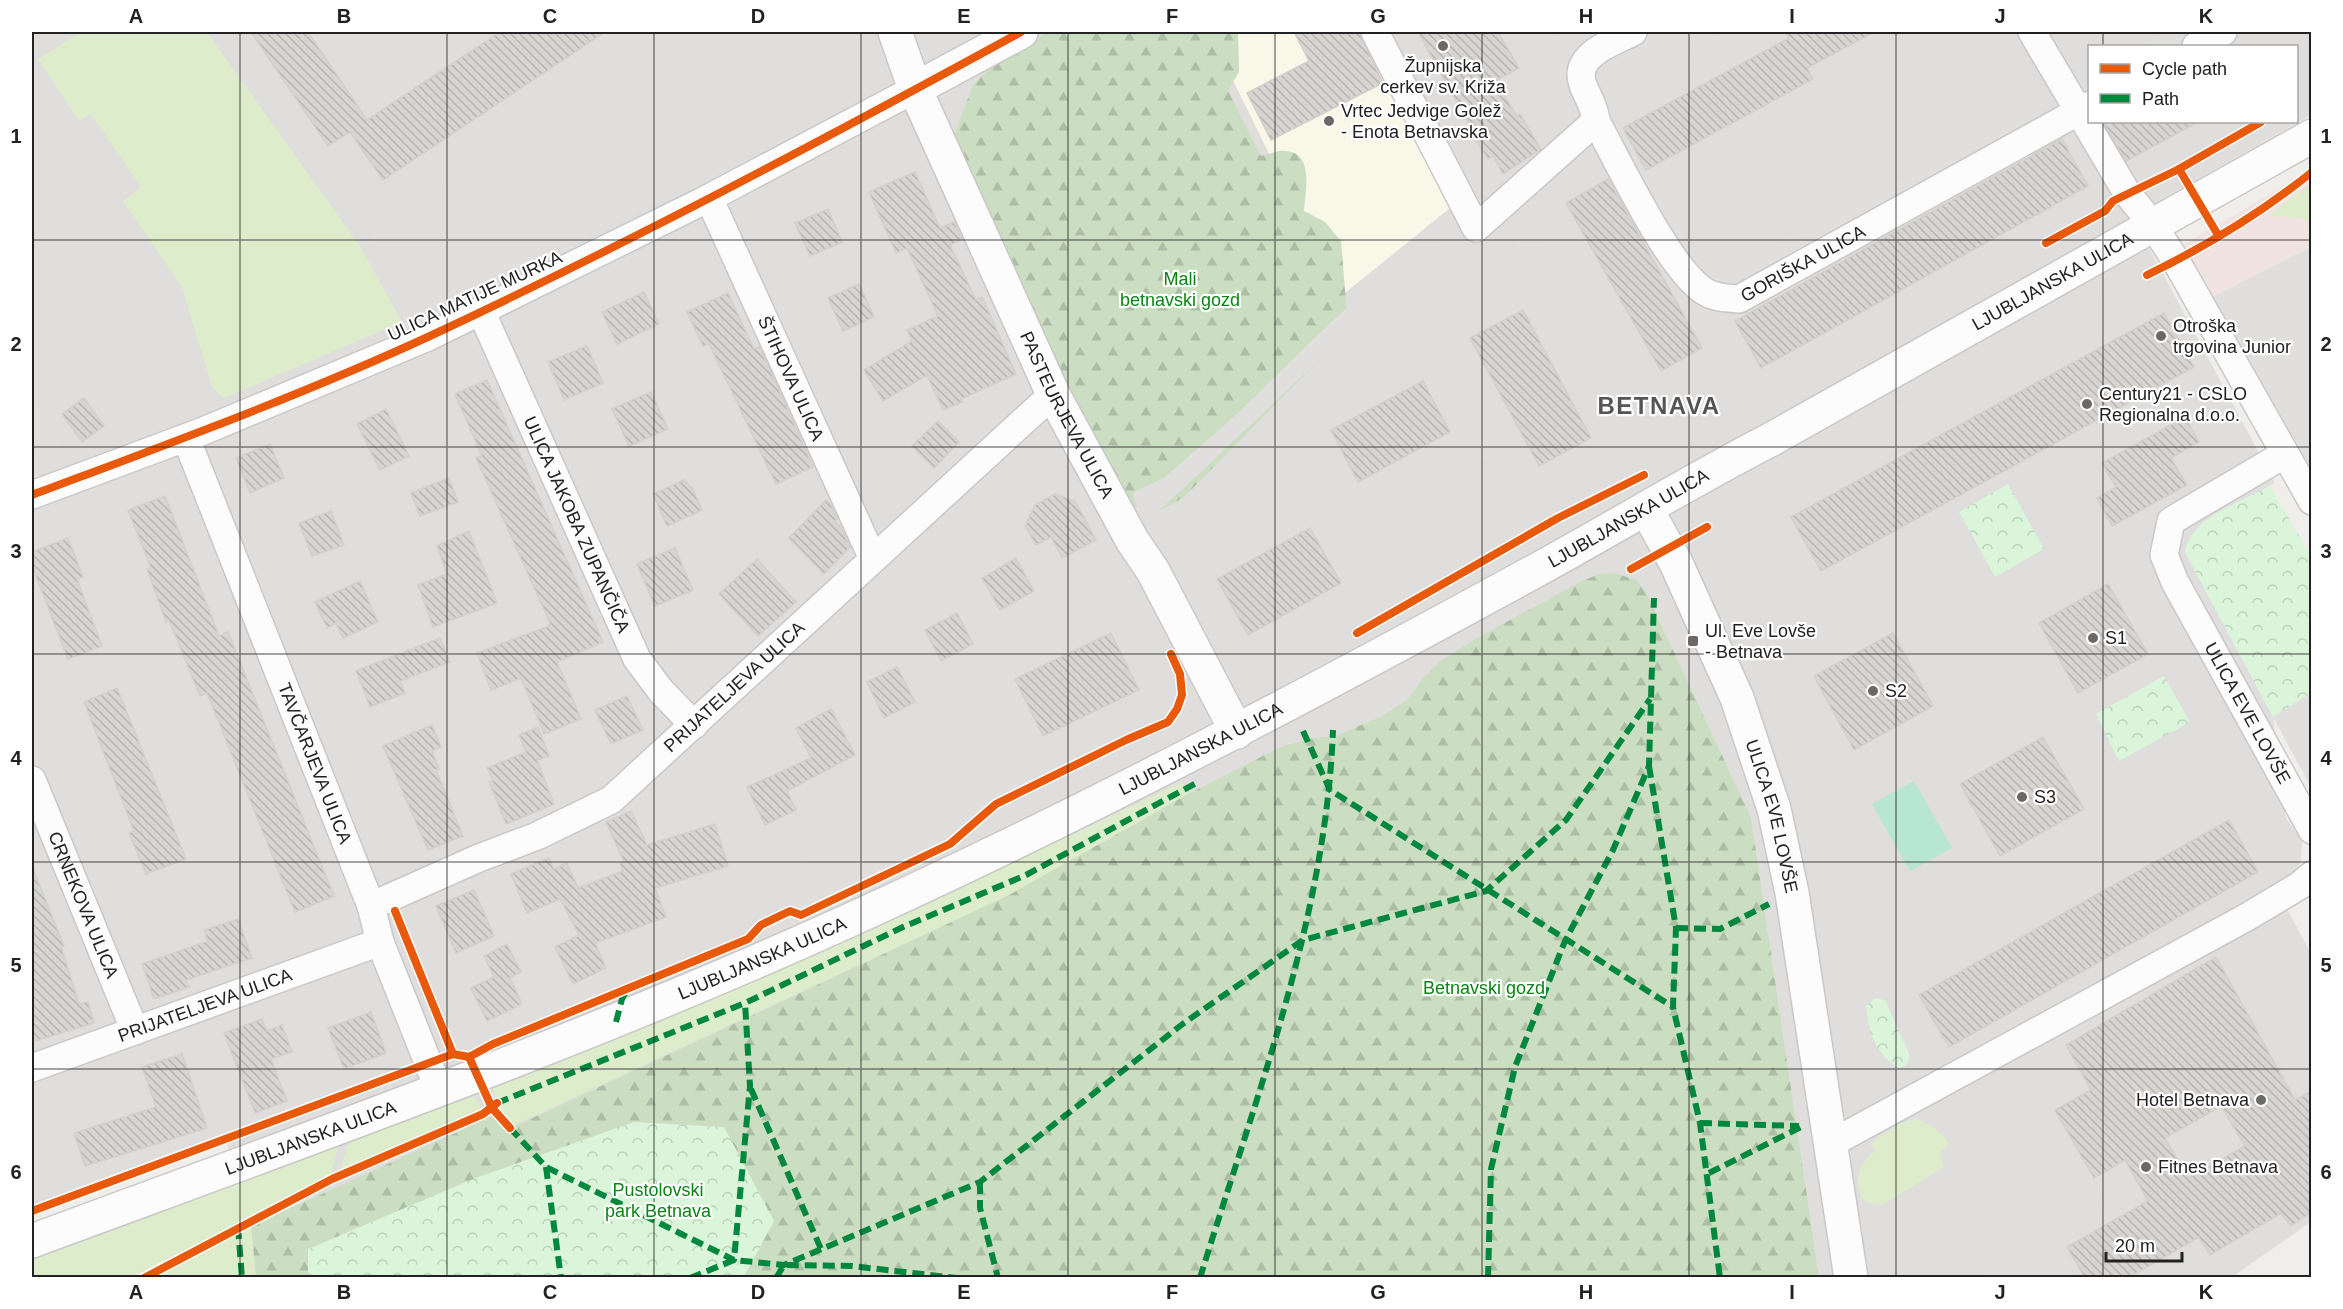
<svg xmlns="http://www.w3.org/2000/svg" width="2343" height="1309" font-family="Arial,sans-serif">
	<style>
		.residential { fill: #dfdedc; fill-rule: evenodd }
		.commercial { fill: #f1e3e1 }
		.education { fill: #f8f7e8 }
		.grass { fill: #ddeccb }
		.forest { fill: url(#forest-firs) }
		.park { fill: url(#park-crowns) }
		.pitch { fill: #b7e6d2 }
		.parking { fill: #e0dfde }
		.building { fill: url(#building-back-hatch); stroke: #d3d0cc; stroke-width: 1.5; fill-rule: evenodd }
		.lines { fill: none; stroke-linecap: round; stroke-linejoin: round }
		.minor-casing { stroke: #c9c8c7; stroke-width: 30 }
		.tertiary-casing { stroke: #c9c8c7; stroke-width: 36 }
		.minor { stroke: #fdfcfc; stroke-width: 27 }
		.tertiary { stroke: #fdfcfc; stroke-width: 33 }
		.quiet { stroke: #00873e; stroke-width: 6; stroke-dasharray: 12 6; stroke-linecap: butt }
		.cycleway-casing { stroke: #fff; stroke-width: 11 }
		.cycleway { stroke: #e8590c; stroke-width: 8 }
		.grid { fill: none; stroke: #222; stroke-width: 1.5; stroke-opacity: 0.55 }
		.poi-dot { fill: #6a6968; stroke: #fff; stroke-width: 2 }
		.labels { text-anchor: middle; stroke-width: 4.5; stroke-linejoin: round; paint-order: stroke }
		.poi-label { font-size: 18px; fill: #222; stroke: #fff; text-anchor: start }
		.street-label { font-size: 18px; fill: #222; stroke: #fff }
		.park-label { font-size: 18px; fill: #0c8416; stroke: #fff }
		.district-label { font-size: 24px; font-weight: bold; letter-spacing: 1.5px; fill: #555; stroke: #fff }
		.neatline { fill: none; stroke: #222; stroke-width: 2 }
		.grid-label { font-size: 20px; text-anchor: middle; font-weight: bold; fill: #222 }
	</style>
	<defs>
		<pattern id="forest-firs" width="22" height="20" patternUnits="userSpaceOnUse" patternTransform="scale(1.5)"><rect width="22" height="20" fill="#cbdec1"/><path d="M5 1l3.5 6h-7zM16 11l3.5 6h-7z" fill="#aebea6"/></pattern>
		<pattern id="park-crowns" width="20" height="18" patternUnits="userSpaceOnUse" patternTransform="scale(1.5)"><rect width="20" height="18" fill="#daf5da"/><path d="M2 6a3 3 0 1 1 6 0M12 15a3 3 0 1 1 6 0" fill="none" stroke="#bbd2bb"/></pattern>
		<pattern id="building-back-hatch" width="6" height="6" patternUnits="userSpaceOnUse" patternTransform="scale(1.5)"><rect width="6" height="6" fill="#d7d4d2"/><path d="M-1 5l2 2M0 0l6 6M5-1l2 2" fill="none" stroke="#b8b6b4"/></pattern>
	</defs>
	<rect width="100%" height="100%" fill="#f0eeeb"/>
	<path class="residential" d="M32 32H2311V115L2132 216 2275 483 2202 523 2185 552 2273 717 2286 818 2302 841 2301 860 2286 907 2311 954V1222L2232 1277H1819L1751 817 1646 592 1423 678 1408 699 1382 716 1337 735 1313 738 1282 746 1188 794 1009 895 507 1130 438 1142 251 1226 227 1143 32 1214ZM2090 46H2296V122H2090Z"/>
	<polygon class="commercial" points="2311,170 2311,483 2176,249"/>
	<polygon class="education" points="1209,32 1349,32 1351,34 1360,32 1450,208 1340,297"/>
	<g class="grass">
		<polygon points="81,32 207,32 360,246 402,322 224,398 212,387 182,287 123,201 141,187 91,114 79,121 38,59"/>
		<polygon points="2311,184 2311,220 2269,215"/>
		<path d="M1182 782 1188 794 1009 895 512 1126 497 1103 492 1085C723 987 956 893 1182 782Z"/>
		<polygon points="472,1092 481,1108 479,1112 340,1171 349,1139"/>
		<path d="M1915 1119C1931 1123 1938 1130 1949 1143L1940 1154 1944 1167 1884 1204C1848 1209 1853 1163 1876 1151L1870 1144 1901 1123Z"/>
		<polygon points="340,1142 330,1176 132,1277 32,1278 32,1253"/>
		<polygon points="251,1226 256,1277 154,1277"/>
	</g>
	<g class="forest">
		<path d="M1048 32H1238L1239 72 1228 91 1261 156C1268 155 1278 150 1285 151 1315 152 1305 193 1304 211L1325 222 1341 241 1347 314 1328 351 1184 497C1161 511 1156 516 1130 505L1063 388 954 135 973 85 988 70Z"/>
		<polygon points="1614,573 1636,580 1646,592 1751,817 1819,1277 256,1278 251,1226 493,1116 507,1130 1009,895 1188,794 1282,746 1313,738 1337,735 1382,716 1408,699 1423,678 1438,663 1477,638 1580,582 1599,574"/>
	</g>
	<g class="park">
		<polygon points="2008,484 2044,549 1995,577 1959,512"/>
		<path d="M2270 486 2311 556V693L2273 717 2185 552C2191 517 2241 502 2270 486Z"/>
		<polygon points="2164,676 2190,722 2119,761 2096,714"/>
		<path d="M1875 998 1885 1000 1910 1056 1907 1065 1898 1068C1875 1053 1869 1033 1866 1006Z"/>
		<polygon points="634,1122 724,1127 774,1221 744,1277 308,1277 308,1249 473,1179"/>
	</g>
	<polygon class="pitch" points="1914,781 1952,848 1910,871 1872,804"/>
	<g class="parking">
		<polygon points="1531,32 1551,32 1582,83 1568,92"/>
		<polygon points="1582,32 1684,32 1614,70 1598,41 1589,45"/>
		<polygon points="1724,32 1759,32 1625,110 1618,98"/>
		<polygon points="2166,32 2199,32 2172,46 2137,46"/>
		<polygon points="628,56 709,172 421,318 370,236"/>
		<polygon points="2031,79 2060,121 1739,299 1731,314 1696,336 1683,313 1700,303 1633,186 1648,178 1712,280 1999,129 2005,121 2019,86"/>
		<polygon points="1532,233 1646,433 1626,446 1513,244"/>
		<polygon points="1427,236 1437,248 1184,488 1158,511 1138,511 1132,493 1164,478 1237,414 1329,324"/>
		<polygon points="2311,247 2311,468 2213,297"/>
		<polygon points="2131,280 2150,314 1764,522 1745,488"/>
		<polygon points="1448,284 1478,334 1461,343 1515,443 1475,465 1395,322"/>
		<polygon points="32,396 61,445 32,457"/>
		<polygon points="1283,418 1302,455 1293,461 1281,444 1210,509 1235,554 1209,573 1170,520"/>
		<polygon points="987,693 1033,781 998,796 945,838 799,911 784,897 779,878 904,762"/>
		<polygon points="2311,693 2311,787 2273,717"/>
		<polygon points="2291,930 2312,966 2311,1081 2296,1089 2228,964"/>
		<polygon points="2056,1120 2106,1208 2053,1238 2076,1277 1984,1277 1934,1188"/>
	</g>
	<g class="building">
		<polygon points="251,32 308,32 367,120 500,32 605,32 383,180 350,132 328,146"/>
		<polygon points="1294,32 1359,32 1383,83 1271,140 1247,93 1309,61"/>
		<polygon points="1418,32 1498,32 1519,68 1495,81 1517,116 1520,114 1541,149 1503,174 1493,156 1488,159 1468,128 1470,126"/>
		<polygon points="1786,32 1874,32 1807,68 1813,79 1646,170 1623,128 1789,38"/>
		<polygon points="2103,122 2198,122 2126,161"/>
		<polygon points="2062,139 2088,186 1761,368 1735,321"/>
		<polygon points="915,172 940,228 954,222 962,239 950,245 976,300 982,297 1016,374 961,399 962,402 943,410 927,375 883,401 864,370 912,341 907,330 938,316 907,248 896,253 869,192"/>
		<polygon points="1608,179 1702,348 1661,371 1566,203"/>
		<polygon points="828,209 842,242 810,256 795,223"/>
		<polygon points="859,284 874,317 843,331 828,298"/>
		<polygon points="644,292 659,324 617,344 602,312"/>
		<polygon points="728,293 754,349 759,347 767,363 813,467 776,484 709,344 703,346 687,312"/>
		<polygon points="1523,310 1591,438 1539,466 1470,338"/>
		<polygon points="2164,313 2194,367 1821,571 1791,517"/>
		<polygon points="587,346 603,383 564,400 548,362"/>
		<polygon points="487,380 603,642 557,662 581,719 544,734 521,678 491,690 477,653 549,626 550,623 476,458 482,456 455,394"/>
		<polygon points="1423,381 1450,432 1358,482 1331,430"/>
		<polygon points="651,392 668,429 629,446 612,409"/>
		<polygon points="84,398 104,426 82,442 62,414"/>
		<polygon points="386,409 409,456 380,470 357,424"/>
		<polygon points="2185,417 2199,442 2171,458 2187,485 2112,526 2097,498 2116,487 2102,463"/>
		<polygon points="938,421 959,442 934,468 912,446"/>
		<polygon points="270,444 284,478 250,493 236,458"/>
		<polygon points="449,478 458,502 420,516 411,493"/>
		<polygon points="684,480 693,489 702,510 667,526 653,494"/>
		<polygon points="1055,494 1075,501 1096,540 1062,558 1051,537 1036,545 1025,526 1035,505"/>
		<polygon points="165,496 219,636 228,632 334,896 295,912 207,693 200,696 169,620 166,622 147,569 151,568 128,510"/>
		<polygon points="826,500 831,505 838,519 835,521 841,528 850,547 824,574 789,538"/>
		<polygon points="331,511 344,545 312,556 299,523"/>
		<polygon points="1310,528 1341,583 1248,635 1217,579"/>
		<polygon points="469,531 497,603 433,627 418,585 447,574 437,546"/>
		<polygon points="68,538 83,577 77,579 102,646 68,659 32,566 32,552"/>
		<polygon points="675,548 693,590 655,606 637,564"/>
		<polygon points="1016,558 1034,591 1000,610 982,578"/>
		<polygon points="757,559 796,602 758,636 719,594"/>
		<polygon points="360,581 378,622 343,638 336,623 327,628 315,602"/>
		<polygon points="2108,584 2148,654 2078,693 2039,623"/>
		<polygon points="957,613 973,644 941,661 925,630"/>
		<polygon points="1111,633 1139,690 1043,736 1015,679"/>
		<polygon points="1893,633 1933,706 1854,750 1814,676"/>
		<polygon points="440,638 450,662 400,681 405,693 370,707 356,671"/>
		<polygon points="897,667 915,702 884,718 867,682"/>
		<polygon points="117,688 186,859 146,874 129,833 134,831 84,702"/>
		<polygon points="627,696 643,730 611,744 595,710"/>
		<polygon points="831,709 855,755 787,791 796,810 765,825 747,787 811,758 796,728"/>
		<polygon points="432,725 441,747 432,751 439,769 436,770 463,836 428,850 383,746"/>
		<polygon points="538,727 549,756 537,760 554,804 506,824 489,782 493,781 487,768 526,752 519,735"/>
		<polygon points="2043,737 2084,809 2000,856 1960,784"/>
		<polygon points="631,811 647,845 715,824 728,866 655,888 666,917 595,943 606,968 573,984 555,947 579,935 560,899 527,913 511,874 549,858 554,869 567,863 578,888 623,871 620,864 624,862 606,822"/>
		<polygon points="2229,820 2258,872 1949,1047 1919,995"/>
		<polygon points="32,866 64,946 61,947 79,1004 88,1002 94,1023 32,1042"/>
		<polygon points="474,890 494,936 456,953 436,906"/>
		<polygon points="238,919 252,958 186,980 189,987 154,999 142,964 208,941 204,930"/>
		<polygon points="507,944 521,972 510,978 522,1004 487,1021 471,988 494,977 484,956"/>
		<path d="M2216 957 2295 1100 2312 1091V1212L2291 1226 2281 1213 2210 1255 2199 1237 2128 1278H2085L2067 1247 2148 1201 2125 1160 2094 1178 2055 1110 2091 1090 2066 1045ZM2221 1106 2245 1146 2188 1178 2165 1138Z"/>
		<polygon points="371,1012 386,1053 344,1069 328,1028"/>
		<polygon points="262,1019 267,1031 282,1025 292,1052 271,1059 287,1101 255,1113 224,1033"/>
		<polygon points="182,1054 207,1128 85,1166 74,1133 156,1107 142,1067"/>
	</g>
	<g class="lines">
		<g class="minor-casing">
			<g id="minor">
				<path d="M1375 32 1476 228 1596 121C1595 107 1588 98 1583 85 1572 55 1613 42 1633 32"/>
				<polyline points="2032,32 2127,193 2153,225 2176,261 2312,501"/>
				<polyline points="2196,46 2223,32"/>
				<path id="s1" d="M1596 121C1618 161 1669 269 1704 291 1714 298 1727 298 1739 299L2090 105"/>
				<path id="s2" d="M709 198 873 559"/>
				<path id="s3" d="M481 311 637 659 661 691 694 725"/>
				<path id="s4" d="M186 438 371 906 380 942 439 1090"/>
				<path id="s5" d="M2285 454 2171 521 2164 555 2175 582 2312 830"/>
				<polyline points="32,495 201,432 428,337 709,198 915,89"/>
				<path id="s6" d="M32 780 135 1031"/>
				<path id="s7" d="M371 906 479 858 537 836 611 800 1053 394"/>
				<path id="s8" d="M32 1068 380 942"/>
				<polyline points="1832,1143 2247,917 2299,886 2312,875"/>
			</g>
		</g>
		<g class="tertiary-casing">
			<g id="tertiary">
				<path id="s9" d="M895 32 915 89 1053 394 1132 540 1153 571 1237 732"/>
				<polyline points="915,89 1021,32"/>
				<path id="s10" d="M1647 510 1676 563 1737 698 1774 809 1792 893 1851 1278"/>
				<path id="s11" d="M32 1241C324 1133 618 1029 900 897 1116 797 1326 685 1535 571 1614 528 1690 481 1770 440L2312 136"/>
			</g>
		</g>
		<use href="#minor" class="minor"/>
		<use href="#tertiary" class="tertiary"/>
		<g class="quiet">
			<polyline points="1303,731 1330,790 1673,1007"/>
			<polyline points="1649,766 1676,928 1673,1007 1700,1123 1720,1278"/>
			<polyline points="1676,928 1720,929 1769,904"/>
			<polyline points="616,1022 622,999 628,988"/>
			<polyline points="751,1089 821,1249"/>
			<polyline points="497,1103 745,1003 903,927 1026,875 1198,782"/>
			<polyline points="1700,1123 1799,1126"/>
			<polyline points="510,1128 546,1167 734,1260 750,1086 745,1003"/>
			<polyline points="546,1167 561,1278"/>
			<polyline points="1709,1173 1803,1126"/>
			<polyline points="980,1182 980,1208 998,1278"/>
			<polyline points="238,1227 242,1278"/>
			<polyline points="690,1278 734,1260 784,1265 980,1182 1184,1023 1303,940 1486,891 1566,820 1650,699"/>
			<polyline points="776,1278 784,1265 852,1266 956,1278"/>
			<path d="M1200 1278C1255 1099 1326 918 1333 730"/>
			<polyline points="1488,1278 1491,1169 1515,1067 1565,941 1613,850 1649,766 1654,598"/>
		</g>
		<g class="cycleway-casing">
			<g id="cycleway">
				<polyline points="2179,169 2218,235"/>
				<polyline points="2046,243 2105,211 2113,201 2179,169 2261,122"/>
				<path d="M2147 275C2205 247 2261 213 2312 172"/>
				<path d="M32 495C165 445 300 396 430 336 631 242 827 138 1021 32"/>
				<polyline points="1631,569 1707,527"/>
				<polyline points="1357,633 1558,518 1644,475"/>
				<polyline points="395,911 453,1054 469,1057 493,1044 748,939 761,925 790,911 801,915 950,844 996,804 1126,740 1168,722 1177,709 1182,695 1180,674 1171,654"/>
				<polyline points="469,1057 492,1108 510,1128"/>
				<polyline points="32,1211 453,1054"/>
				<polyline points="144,1278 332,1179 483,1114 497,1103"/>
			</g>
		</g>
		<use href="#cycleway" class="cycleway"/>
	</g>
	<path class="grid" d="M240 32V1278M447 32V1278M654 32V1278M861 32V1278M1068 32V1278M1275 32V1278M1482 32V1278M1689 32V1278M1896 32V1278M2103 32V46M2103 122V1278M32 240H2312M32 447H2312M32 654H2312M32 862H2312M32 1069H2312"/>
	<g class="poi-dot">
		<circle cx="1443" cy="46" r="6"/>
		<circle cx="1329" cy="121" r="6"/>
		<circle cx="2161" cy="336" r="6"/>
		<circle cx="2087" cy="404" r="6"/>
		<circle cx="2093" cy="638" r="6"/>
		<rect x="1687" y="635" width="12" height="12" rx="3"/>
		<circle cx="1873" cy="691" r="6"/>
		<circle cx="2022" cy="797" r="6"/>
		<circle cx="2261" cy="1100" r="6"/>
		<circle cx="2146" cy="1167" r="6"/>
	</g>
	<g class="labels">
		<g class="poi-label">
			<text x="1443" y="72" text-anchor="middle">Župnijska<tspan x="1443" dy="21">cerkev sv. Križa</tspan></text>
			<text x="1341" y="117">Vrtec Jedvige Golež<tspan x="1341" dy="21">- Enota Betnavska</tspan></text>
			<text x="2173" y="332">Otroška<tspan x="2173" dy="21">trgovina Junior</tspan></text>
			<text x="2099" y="400">Century21 - CSLO<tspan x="2099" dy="21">Regionalna d.o.o.</tspan></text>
			<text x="1705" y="637">Ul. Eve Lovše<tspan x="1705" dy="21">- Betnava</tspan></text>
			<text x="2105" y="644">S1</text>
			<text x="1885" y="697">S2</text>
			<text x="2034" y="803">S3</text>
			<text x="2249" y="1106" text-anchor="end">Hotel Betnava</text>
			<text x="2158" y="1173">Fitnes Betnava</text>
		</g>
		<g class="street-label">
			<text dy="6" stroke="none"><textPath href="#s1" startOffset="312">GORIŠKA ULICA</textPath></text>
			<text dy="6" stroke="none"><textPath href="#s11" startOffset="2241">LJUBLJANSKA ULICA</textPath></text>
			<text transform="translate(475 296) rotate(-25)" y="6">ULICA MATIJE MURKA</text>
			<text dy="6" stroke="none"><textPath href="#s2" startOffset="198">ŠTIHOVA ULICA</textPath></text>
			<text dy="6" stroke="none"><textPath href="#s9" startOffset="420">PASTEURJEVA ULICA</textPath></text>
			<text dy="6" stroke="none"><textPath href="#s11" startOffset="1755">LJUBLJANSKA ULICA</textPath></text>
			<text dy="6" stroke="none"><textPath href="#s3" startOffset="234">ULICA JAKOBA ZUPANČIČA</textPath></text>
			<text dy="6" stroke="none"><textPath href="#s7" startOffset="430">PRIJATELJEVA ULICA</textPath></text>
			<text dy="6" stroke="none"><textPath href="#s5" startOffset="346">ULICA EVE LOVŠE</textPath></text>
			<text dy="6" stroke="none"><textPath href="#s11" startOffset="1269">LJUBLJANSKA ULICA</textPath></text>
			<text dy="6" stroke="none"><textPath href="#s4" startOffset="350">TAVČARJEVA ULICA</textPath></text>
			<text dy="6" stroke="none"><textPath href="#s10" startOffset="332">ULICA EVE LOVŠE</textPath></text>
			<text dy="6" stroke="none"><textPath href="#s6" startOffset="135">CRNEKOVA ULICA</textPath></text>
			<text dy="6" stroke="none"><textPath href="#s11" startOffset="783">LJUBLJANSKA ULICA</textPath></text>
			<text dy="6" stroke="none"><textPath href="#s8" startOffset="184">PRIJATELJEVA ULICA</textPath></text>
			<text dy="6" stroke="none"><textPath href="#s11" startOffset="297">LJUBLJANSKA ULICA</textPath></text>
		</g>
		<g class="park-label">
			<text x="1180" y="285">Mali<tspan x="1180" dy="21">betnavski gozd</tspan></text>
			<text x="1484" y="994">Betnavski gozd</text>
			<text x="658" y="1196">Pustolovski<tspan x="658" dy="21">park Betnava</tspan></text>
		</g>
		<g class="district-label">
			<text x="1659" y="414">BETNAVA</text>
		</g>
	</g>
	<rect width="2343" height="1309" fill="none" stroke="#ffffff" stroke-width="66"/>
	<rect x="2088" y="45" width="210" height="78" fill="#ffffff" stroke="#a7a7a7" stroke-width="1.5"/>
	<rect x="2100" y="64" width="30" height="9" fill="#e8590c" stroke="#a7a7a7" stroke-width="1.5"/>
	<text x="2142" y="75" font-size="18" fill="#222222">Cycle path</text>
	<rect x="2100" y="94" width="30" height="9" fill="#00873e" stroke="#a7a7a7" stroke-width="1.5"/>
	<text x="2142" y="105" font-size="18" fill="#222222">Path</text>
	<path d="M2106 1252v9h76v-9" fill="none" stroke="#222222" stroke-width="3"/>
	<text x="2115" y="1252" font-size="18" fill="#222222" stroke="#ffffff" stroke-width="4.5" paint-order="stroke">20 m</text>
	<rect x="33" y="33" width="2277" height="1243" class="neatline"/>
	<g class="grid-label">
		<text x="136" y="23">A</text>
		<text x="344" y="23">B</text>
		<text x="550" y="23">C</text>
		<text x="758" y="23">D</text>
		<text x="964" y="23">E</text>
		<text x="1172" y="23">F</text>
		<text x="1378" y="23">G</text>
		<text x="1586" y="23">H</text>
		<text x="1792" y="23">I</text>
		<text x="2000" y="23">J</text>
		<text x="2206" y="23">K</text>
		<text x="16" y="143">1</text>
		<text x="2326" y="143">1</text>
		<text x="16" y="351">2</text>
		<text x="2326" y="351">2</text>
		<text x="16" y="558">3</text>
		<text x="2326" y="558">3</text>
		<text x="16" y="765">4</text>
		<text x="2326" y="765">4</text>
		<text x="16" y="972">5</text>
		<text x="2326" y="972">5</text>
		<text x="16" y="1179">6</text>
		<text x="2326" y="1179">6</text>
		<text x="136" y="1299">A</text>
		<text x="344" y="1299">B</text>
		<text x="550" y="1299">C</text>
		<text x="758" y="1299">D</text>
		<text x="964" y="1299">E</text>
		<text x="1172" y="1299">F</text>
		<text x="1378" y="1299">G</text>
		<text x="1586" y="1299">H</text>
		<text x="1792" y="1299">I</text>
		<text x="2000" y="1299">J</text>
		<text x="2206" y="1299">K</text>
	</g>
</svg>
